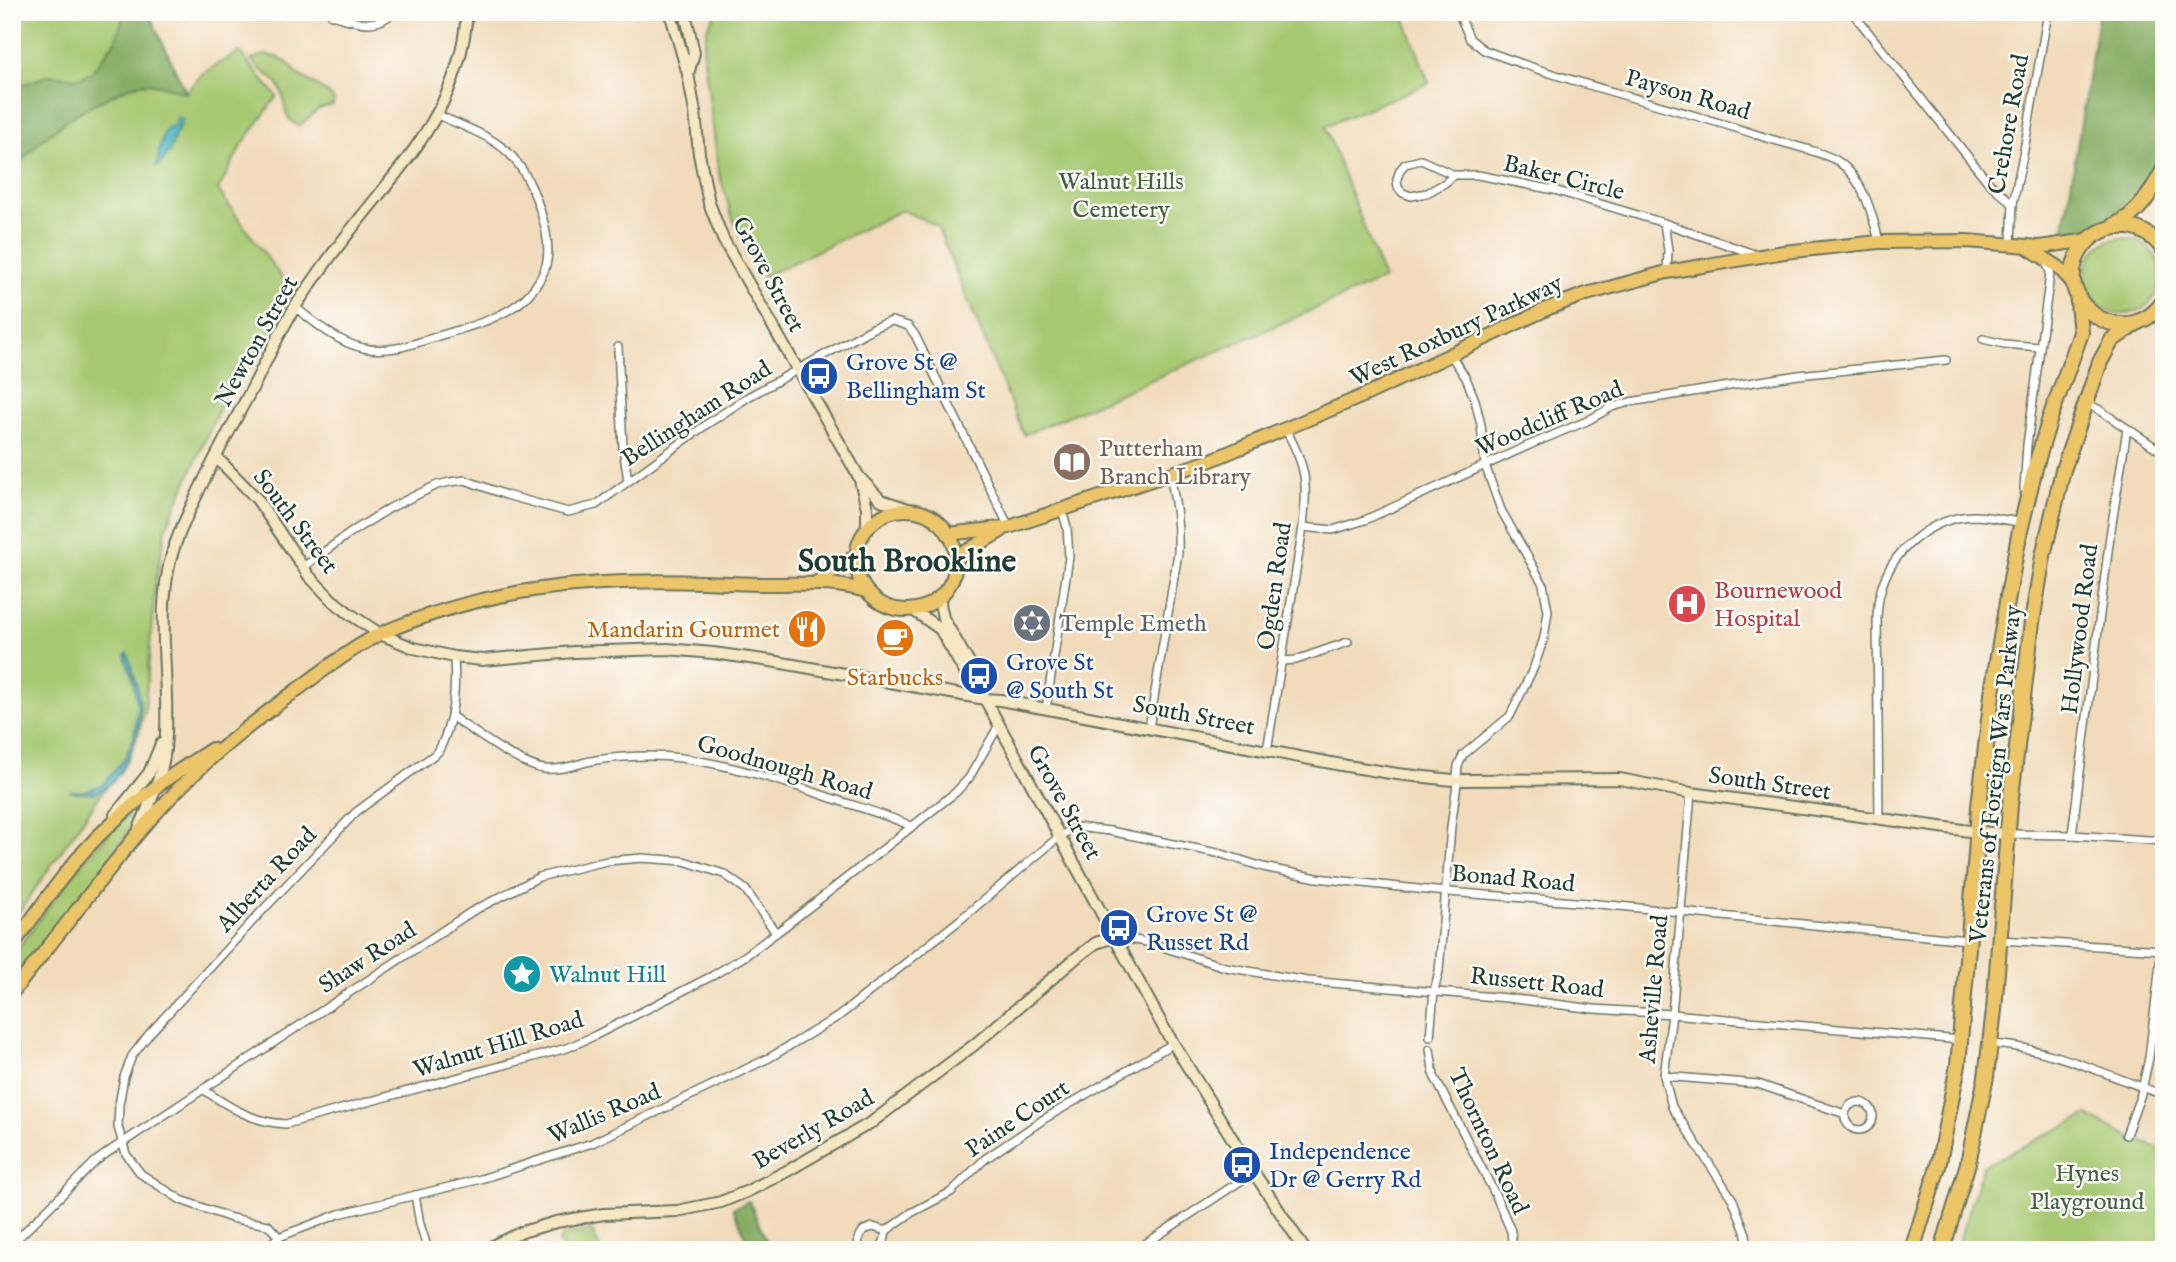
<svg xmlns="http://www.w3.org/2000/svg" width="2176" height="1262" font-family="'IM FELL English',serif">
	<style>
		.green { fill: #a7c972; stroke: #638353; stroke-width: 2 }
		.forest { fill: #85ad64; stroke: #52754c; stroke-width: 2 }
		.water { fill: #48b4c5; stroke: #34787c; stroke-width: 2 }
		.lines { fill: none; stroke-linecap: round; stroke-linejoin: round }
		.street-casing { stroke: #697463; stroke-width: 10 }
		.secondary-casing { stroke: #697463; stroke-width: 14 }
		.primary-casing { stroke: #697463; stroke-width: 16 }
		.highway-casing { stroke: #697463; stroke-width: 18 }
		.street { stroke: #fff; stroke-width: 7 }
		.secondary { stroke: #f7e8c3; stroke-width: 10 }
		.primary { stroke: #ecc569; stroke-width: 12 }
		.highway { stroke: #ecc569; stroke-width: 14 }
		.labels { text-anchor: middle; stroke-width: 5; stroke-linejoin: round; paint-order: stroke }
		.street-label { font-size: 24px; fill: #1f3d34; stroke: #fdfcf7 }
		.park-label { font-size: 24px; fill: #416044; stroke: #fdfcf7 }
		.transit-label { font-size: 24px; fill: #164399; stroke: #fdfcf7; text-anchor: start }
		.education-label { font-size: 24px; fill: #785e54; stroke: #fdfcf7; text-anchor: start }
		.health-label { font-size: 24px; fill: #be3a42; stroke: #fdfcf7; text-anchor: start }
		.worship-label { font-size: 24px; fill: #5b616d; stroke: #fdfcf7; text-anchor: start }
		.food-label { font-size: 24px; fill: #c56008; stroke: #fdfcf7; text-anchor: end }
		.culture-label { font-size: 24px; fill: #0d838f; stroke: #fdfcf7; text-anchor: start }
		.district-label { font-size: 32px; font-weight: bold; fill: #1f3d34; stroke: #fdfcf7 }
	</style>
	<rect width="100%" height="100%" fill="#fdfcf7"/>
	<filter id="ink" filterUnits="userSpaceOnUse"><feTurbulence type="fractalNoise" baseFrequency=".0143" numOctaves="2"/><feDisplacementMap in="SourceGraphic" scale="14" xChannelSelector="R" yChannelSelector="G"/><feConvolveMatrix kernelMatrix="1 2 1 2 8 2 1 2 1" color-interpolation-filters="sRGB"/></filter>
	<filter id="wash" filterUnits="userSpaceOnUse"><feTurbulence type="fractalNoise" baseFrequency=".00686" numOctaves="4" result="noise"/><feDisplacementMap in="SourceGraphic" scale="28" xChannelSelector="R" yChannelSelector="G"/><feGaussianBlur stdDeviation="1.57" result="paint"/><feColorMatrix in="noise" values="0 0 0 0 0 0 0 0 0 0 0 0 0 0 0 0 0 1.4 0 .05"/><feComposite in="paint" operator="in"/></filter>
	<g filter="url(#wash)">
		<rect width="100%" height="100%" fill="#f2dbbb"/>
		<g class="green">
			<polygon points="12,12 148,12 186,92 203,73 239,52 277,96 242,145 218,190 292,292 253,361 227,391 166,528 155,586 145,708 139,732 133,748 12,922"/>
			<polygon points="716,12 1402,12 1429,83 1325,126 1384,279 1024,435 937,226 902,210 763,277 732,217 719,173 703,51 707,29"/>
			<path d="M265 55 277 57 288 63 296 73 328 93 334 100 333 105 319 109 299 126C280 118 288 100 279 86 272 76 260 71 253 62L251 59Z"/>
			<circle cx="2123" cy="276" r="38"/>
			<polygon points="127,816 133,817 133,823 113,857 12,987 12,956 87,856"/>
			<polygon points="2087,1115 2126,1135 2164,1151 2164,1250 1956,1250 1983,1166"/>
			<polygon points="592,1231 601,1250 564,1250 559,1242 564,1235"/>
		</g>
		<g class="forest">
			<path d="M125 12H148L186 93C172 89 153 81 139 84 128 86 118 92 109 97 67 116 40 137 12 173V88L50 75 79 78 91 73 115 41Z"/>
			<polygon points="2099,12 2164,12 2164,156 2141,200 2122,216 2098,223 2075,239 2063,234"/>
			<polygon points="749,1201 769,1246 770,1250 752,1250 733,1208"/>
		</g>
		<g class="water">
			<path d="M177 118 182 119V122L174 137 171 149 159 166 156 167C160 154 159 141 167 128L175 126Z"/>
			<path d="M128 653C133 673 141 692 140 713 140 738 122 783 97 792 88 795 78 792 69 791H85L103 785 125 758 134 737 138 708 132 675 126 660V654Z"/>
		</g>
	</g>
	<g filter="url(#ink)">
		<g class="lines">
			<g class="street-casing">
				<g id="street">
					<path d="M1458 12 1470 39 1484 50C1575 85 1671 106 1764 137 1782 143 1825 152 1839 162 1863 179 1873 215 1879 242"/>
					<polyline points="1852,12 1989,183 2013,204"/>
					<path d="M332 15C353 21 375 31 393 12"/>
					<polyline points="1454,175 1445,183 1427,193 1411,196 1403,193 1398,188 1397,179 1400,170 1405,164 1421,160 1454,175 1478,175 1554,190 1664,223 1668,250 1667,272"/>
					<polyline points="1664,223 1757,255"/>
					<polyline points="2011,243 2013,204 2024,150 2048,12"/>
					<path d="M295 307C315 323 337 342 363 348 392 354 418 342 445 334 468 327 495 320 515 306 528 298 542 280 546 265 554 237 533 182 515 160 497 137 464 127 438 115"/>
					<polyline points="1983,339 2004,344 2039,347"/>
					<polyline points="618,347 623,448 628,481"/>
					<polyline points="1450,354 1466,378 1475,400 1481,425 1485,465 1501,510 1543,584 1548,611 1544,638 1534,667 1510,716 1463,755 1458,766 1457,776"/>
					<polyline points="2085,403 2098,409 2164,453"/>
					<polyline points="2024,489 2027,445 2049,282 2050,272 2046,262"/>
					<polyline points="1303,527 1333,530 1365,520 1534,443 1587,421 1612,407 1630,402 1798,375 1946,360"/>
					<polyline points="303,567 353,531 390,508 437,485 450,482 465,480 506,495 568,512 596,505 707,424 748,397 875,327 892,321 908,326 915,335 1009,527"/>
					<path d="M454 657C456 691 454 722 438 752L356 812 261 912 150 1033 132 1056 124 1077 119 1105 118 1127 126 1154 141 1174 181 1200 231 1218 268 1225 279 1237 339 1214 481 1179 592 1143 769 1058 839 1016 961 919 1060 836 1076 827 1110 831 1222 854 1263 867 1317 878 1436 891 1588 903 1968 940"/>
					<polyline points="1282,661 1296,660 1348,642"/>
					<polyline points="1046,709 1069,557 1067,527 1062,510"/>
					<path d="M451 716C472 730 521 766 544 769 562 771 578 763 596 760 624 756 653 754 681 758 732 765 782 781 831 798 857 807 885 814 911 826"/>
					<path d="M1149 728 1178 553C1179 523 1176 505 1170 475"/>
					<path d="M1267 751 1303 527C1307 483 1308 470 1286 430"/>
					<polyline points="1691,793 1672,1014 1664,1076 1672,1107 1733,1200 1746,1234 1747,1242 1744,1250"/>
					<path d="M1879 819 1877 616C1878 609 1878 601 1880 594 1889 552 1931 517 1974 516 1990 516 2007 521 2022 522"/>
					<polyline points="2008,834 2072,835 2164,841"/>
					<polyline points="2072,835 2110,536 2127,429"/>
					<polyline points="1114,937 1147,942 1225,967 1308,981 1507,998 1594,1009 1672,1014 1960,1040"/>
					<polyline points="2000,940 2163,950"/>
					<polyline points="1430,1037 1434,991 1439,971 1451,827 1457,784"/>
					<path d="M1991 1044C2050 1047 2108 1076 2164 1095"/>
					<polyline points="1430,1049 1434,1076 1495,1194 1511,1231 1513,1250"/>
					<polyline points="1664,1076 1758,1084 1845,1114"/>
					<path d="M203 1089C228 1107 255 1123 286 1124L567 1048 594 1036 712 976 745 956 784 927 956 792 969 778 999 725"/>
					<circle cx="1859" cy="1116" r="14"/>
					<polyline points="2126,1135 2141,1094 2149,1058 2164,930"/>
					<polyline points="415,1195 420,1224 428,1250"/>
					<polyline points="12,1244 96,1161 110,1151 471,912 539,877 607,861 642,858 684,861 724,874 745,889 776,933"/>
					<polyline points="262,1250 279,1237"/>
					<path d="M862 1250C856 1243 858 1237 864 1230L873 1227 886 1231"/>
					<polyline points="878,1250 884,1242 886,1231 911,1213 951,1192 985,1159 1044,1119 1174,1043"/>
					<polyline points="1136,1250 1254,1172"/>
				</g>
			</g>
			<g class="secondary-casing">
				<g id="secondary">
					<polyline points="668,12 672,19 688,74 695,112 699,154 709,203 723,239 859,477 881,500 917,512"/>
					<polyline points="685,12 694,53 688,74"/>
					<polyline points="217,458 257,499 309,576 332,600 350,614 380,634 414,648 454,657 482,660 574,652 667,649 713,653 771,661 985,699 1000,700 1347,766 1397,774 1453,780"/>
					<polyline points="860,480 867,508 867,529"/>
					<polyline points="939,598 943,618 978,679 978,687 985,699 1165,1030 1245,1159 1305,1250"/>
					<polyline points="913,610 940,629 971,683 978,687"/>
					<polyline points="1462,780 1620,779 1691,793 1977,832 2008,834"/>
					<polyline points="115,815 149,773 161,744"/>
					<path d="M139 829C150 803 162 777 165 749 172 679 150 601 179 534 201 483 228 433 255 383 268 357 281 329 297 304 311 284 325 263 340 244 397 168 460 114 467 12"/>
					<polyline points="484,1250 522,1232 556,1222 604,1214 677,1211 721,1202 748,1191 789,1170 872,1122 974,1045 1076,958 1096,943 1114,937"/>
				</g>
			</g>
			<g class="primary-casing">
				<g id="primary">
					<polyline points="2030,249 2057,266 2074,284"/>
					<circle cx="906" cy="560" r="50"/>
					<polyline points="948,534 1009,527 1209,461 1363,396 1549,308 1583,295 1667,272 1784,252 1879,242 1967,241 2040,247 2088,240"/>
					<polyline points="955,562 960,555 1001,531"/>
					<polyline points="817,582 856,556"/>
					<path d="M12 946C36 914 58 880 85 850 121 810 166 778 212 749"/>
					<path d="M12 993C35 963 58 935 81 905 117 859 152 813 195 773 227 742 262 716 298 689 321 672 356 645 382 633 486 588 590 578 703 582 726 583 749 584 772 584 806 584 833 581 866 591"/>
				</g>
			</g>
			<g class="highway-casing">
				<g id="highway">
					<path d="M2115 225C2140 214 2151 192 2164 169"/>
					<path d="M2164 250C2153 235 2137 225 2118 227 2104 228 2090 236 2082 248 2046 301 2125 357 2164 301"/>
					<polyline points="1912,1250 1938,1167 1958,1065 1976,854 1979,806 1993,686 2008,596 2019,535 2035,468 2050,418 2081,333 2077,293"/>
					<polyline points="1942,1250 1968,1163 1986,1077 1994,1010 2010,805 2032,622 2043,556 2063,470 2100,362 2112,340 2138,322"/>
				</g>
			</g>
			<use href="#street" class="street"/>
			<use href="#secondary" class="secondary"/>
			<use href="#primary" class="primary"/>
			<use href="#highway" class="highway"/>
		</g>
	</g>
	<defs>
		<g id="bus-disc" transform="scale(2.0125)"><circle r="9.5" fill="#1a4fb4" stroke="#fdfcf7"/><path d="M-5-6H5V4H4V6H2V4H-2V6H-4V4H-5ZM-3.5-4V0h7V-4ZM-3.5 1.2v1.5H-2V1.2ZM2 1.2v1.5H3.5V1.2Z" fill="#fff"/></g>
		<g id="library-disc" transform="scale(2.0125)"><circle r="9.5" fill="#8d6e63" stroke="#fdfcf7"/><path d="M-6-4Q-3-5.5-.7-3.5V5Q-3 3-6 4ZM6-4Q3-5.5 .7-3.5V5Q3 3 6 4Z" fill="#fff"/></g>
		<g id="hospital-disc" transform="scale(2.0125)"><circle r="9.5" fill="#e0444e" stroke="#fdfcf7"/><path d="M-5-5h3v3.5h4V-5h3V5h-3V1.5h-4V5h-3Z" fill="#fff"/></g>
		<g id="synagogue-disc" transform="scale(2.0125)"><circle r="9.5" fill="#6b7280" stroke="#fdfcf7"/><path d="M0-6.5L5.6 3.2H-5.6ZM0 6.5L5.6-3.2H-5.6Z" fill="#fff"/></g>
		<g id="restaurant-disc" transform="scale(2.0125)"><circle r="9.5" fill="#e8710a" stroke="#fdfcf7"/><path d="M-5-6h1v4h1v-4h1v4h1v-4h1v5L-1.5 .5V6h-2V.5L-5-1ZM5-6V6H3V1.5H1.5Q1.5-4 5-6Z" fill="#fff"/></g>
		<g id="cafe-disc" transform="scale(2.0125)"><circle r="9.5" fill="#e8710a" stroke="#fdfcf7"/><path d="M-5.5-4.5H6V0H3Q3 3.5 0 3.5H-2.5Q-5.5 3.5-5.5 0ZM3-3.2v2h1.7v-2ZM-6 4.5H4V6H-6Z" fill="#fff"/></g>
		<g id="sight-disc" transform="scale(2.0125)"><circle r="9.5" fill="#0f9aa8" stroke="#fdfcf7"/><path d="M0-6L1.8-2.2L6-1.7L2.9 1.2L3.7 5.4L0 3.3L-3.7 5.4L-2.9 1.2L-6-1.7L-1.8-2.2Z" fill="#fff"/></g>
	</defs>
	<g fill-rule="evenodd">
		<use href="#bus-disc" x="819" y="376"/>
		<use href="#library-disc" x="1072" y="462"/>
		<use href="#hospital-disc" x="1687" y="604"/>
		<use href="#synagogue-disc" x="1032" y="623"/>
		<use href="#restaurant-disc" x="807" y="629"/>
		<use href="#cafe-disc" x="895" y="638"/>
		<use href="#bus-disc" x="979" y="676"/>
		<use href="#bus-disc" x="1119" y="928"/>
		<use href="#sight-disc" x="522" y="974"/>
		<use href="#bus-disc" x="1242" y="1165"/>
	</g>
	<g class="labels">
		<g class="street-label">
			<text transform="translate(1688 94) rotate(16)" y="8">Payson Road</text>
			<text transform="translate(2008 124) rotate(-80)" y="8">Crehore Road</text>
			<text transform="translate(1564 177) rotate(14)" y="8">Baker Circle</text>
			<text transform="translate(769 274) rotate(62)" y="8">Grove Street</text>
			<text transform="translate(1456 330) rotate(-25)" y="8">West Roxbury Parkway</text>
			<text transform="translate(256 341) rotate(-61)" y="8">Newton Street</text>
			<text transform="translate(696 413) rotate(-33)" y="8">Bellingham Road</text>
			<text transform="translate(1549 418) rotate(-23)" y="8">Woodcliff Road</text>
			<text transform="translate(296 521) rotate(53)" y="8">South Street</text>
			<text transform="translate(1274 586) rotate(-82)" y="8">Ogden Road</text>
			<text transform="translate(2079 629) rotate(-83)" y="8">Hollywood Road</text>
			<text transform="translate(1194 715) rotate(11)" y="8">South Street</text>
			<text transform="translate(785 767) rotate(16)" y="8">Goodnough Road</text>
			<text transform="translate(1995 774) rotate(-84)" y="8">Veterans of Foreign Wars Parkway</text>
			<text transform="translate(1770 783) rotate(8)" y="8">South Street</text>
			<text transform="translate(1065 802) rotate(61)" y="8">Grove Street</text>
			<text transform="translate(1513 878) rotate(5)" y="8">Bonad Road</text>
			<text transform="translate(266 879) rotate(-47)" y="8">Alberta Road</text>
			<text transform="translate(367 957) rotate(-33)" y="8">Shaw Road</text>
			<text transform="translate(1537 982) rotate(6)" y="8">Russett Road</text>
			<text transform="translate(1653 989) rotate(-85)" y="8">Asheville Road</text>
			<text transform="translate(498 1044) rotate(-17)" y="8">Walnut Hill Road</text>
			<text transform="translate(604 1113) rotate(-23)" y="8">Wallis Road</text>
			<text transform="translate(1017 1118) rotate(-34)" y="8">Paine Court</text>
			<text transform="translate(813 1129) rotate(-30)" y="8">Beverly Road</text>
			<text transform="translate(1489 1141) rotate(65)" y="8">Thornton Road</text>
		</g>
		<g class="park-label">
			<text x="1121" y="189">Walnut Hills<tspan x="1121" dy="28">Cemetery</tspan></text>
			<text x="2087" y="1181">Hynes<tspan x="2087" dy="28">Playground</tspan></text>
		</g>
		<g class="transit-label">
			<text x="846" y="370">Grove St @<tspan x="846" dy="28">Bellingham St</tspan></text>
			<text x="1006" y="670">Grove St<tspan x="1006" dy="28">@ South St</tspan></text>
			<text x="1146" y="922">Grove St @<tspan x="1146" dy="28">Russet Rd</tspan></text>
			<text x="1269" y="1159">Independence<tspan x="1269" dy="28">Dr @ Gerry Rd</tspan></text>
		</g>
		<g class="education-label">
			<text x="1099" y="456">Putterham<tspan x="1099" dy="28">Branch Library</tspan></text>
		</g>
		<g class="health-label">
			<text x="1714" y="598">Bournewood<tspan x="1714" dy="28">Hospital</tspan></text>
		</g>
		<g class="worship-label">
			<text x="1059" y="631">Temple Emeth</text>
		</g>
		<g class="food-label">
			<text x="780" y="637">Mandarin Gourmet</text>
			<text x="895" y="685" text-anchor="middle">Starbucks</text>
		</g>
		<g class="culture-label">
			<text x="549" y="982">Walnut Hill</text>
		</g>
		<g class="district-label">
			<text x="907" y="571">South Brookline</text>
		</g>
	</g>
	<rect width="2176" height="1262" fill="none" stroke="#fdfcf7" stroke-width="42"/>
</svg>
